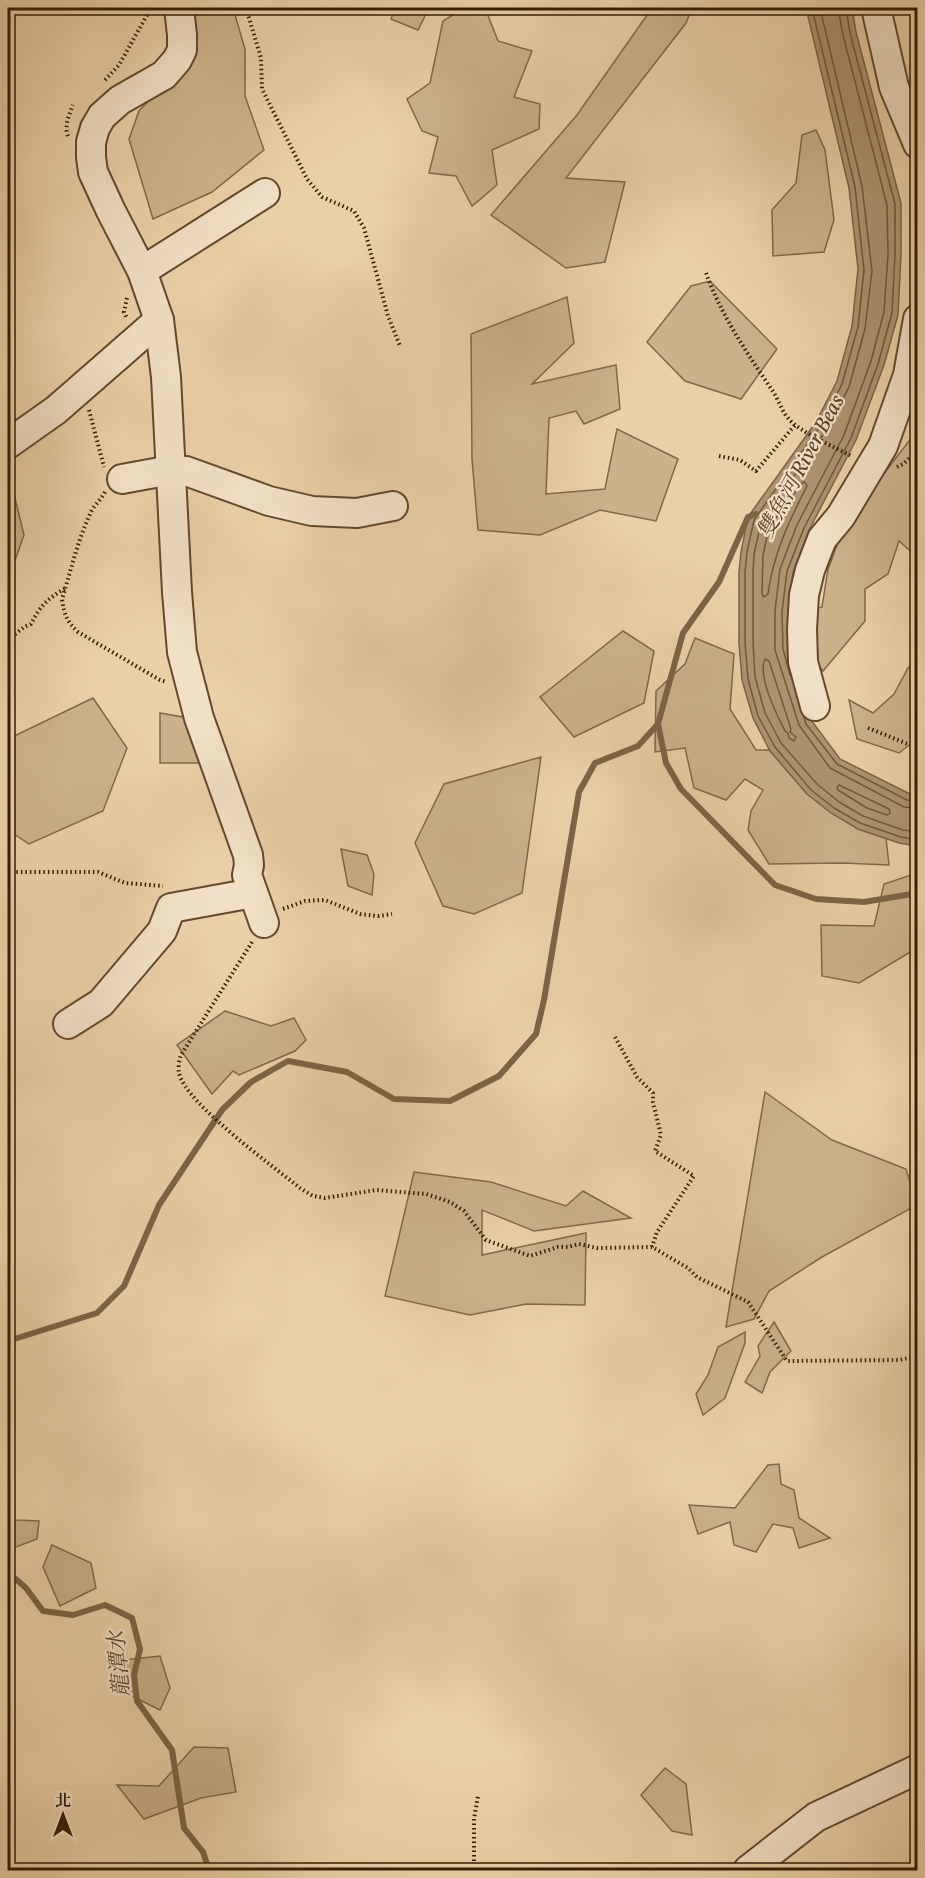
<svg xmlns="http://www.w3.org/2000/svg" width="925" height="1878" font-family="Vollkorn,'Noto Serif TC',serif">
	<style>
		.green { fill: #cbb28b; stroke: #806848; stroke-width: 1.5 }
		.water { fill: #ac9370; stroke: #7c6445; stroke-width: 1.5 }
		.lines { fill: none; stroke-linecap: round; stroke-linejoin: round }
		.shore { stroke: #70583a; stroke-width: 1.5 }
		.stream { stroke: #7c6445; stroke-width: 6 }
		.minor-casing { stroke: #624a2e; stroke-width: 32 }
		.path { stroke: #341e05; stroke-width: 4; stroke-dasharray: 1.5 3; stroke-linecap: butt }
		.minor { stroke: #f1e0c6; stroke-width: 28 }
		.labels { text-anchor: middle; stroke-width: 4.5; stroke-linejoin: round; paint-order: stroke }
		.water-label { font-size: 22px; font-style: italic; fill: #5e472a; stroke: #f1e0c6 }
	</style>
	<rect width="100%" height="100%" fill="#ead0a7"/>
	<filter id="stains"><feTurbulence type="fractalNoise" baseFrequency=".00333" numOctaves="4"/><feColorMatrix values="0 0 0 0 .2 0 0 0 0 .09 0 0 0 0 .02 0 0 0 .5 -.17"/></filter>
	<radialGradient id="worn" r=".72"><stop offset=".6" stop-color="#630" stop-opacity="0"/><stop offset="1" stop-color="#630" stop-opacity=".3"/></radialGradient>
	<g class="green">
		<polygon points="192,8 233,8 245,49 245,96 264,150 212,192 153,219 129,139 139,111 193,54"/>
		<polygon points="395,8 429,8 418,30 391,19"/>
		<polygon points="464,8 485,8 498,41 532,51 514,97 540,104 539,129 492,150 497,185 472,206 456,176 429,173 438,137 422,131 407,99 430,83 443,21"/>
		<polygon points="652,8 692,8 686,23 566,178 625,182 605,262 566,268 491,215 577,115"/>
		<polygon points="816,130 825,150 834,220 824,252 773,256 772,210 796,183 802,135"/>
		<polygon points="710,281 777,349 741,399 685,381 647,342 691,286"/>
		<polygon points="567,297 574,343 532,384 616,365 620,409 584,424 576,411 549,418 546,494 605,489 617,429 678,459 656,521 600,510 540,535 478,530 472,459 471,334"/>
		<polygon points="917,435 917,557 899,541 888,574 865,589 865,621 823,671 795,636 796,614 822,607 828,569 839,540 872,489 909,441"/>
		<polygon points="8,469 24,535 8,580"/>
		<polygon points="623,631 654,651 644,703 574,737 540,697"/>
		<polygon points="695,638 734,654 730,709 756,750 770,750 807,794 858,829 886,838 889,865 842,863 769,864 748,830 751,811 763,790 745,779 726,800 694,788 685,748 655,752 656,691 685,664"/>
		<polygon points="917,660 917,739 899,753 857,739 849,700 873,713 894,694 908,668"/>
		<polygon points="93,698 127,748 103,811 29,844 8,830 8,739"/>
		<polygon points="160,713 194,719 200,763 160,763"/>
		<polygon points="541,757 522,893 474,914 443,906 415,843 444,784"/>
		<polygon points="341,849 367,855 374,874 372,895 348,886"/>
		<polygon points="917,873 917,948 859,983 822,976 821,925 874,926 884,884"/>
		<polygon points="225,1011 271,1026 294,1018 306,1040 295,1051 239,1075 233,1071 212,1094 177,1045"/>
		<polygon points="765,1092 832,1140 906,1169 917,1205 822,1257 769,1291 754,1319 726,1327"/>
		<polygon points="414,1172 491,1182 566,1206 583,1191 631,1218 534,1231 482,1210 482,1255 586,1233 585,1305 526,1304 470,1315 385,1296"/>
		<polygon points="774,1322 791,1351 770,1372 762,1393 745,1382 760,1356 758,1346"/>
		<polygon points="745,1332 745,1343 725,1398 703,1415 696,1394 708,1375 718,1347"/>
		<polygon points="779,1464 781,1484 794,1490 799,1518 830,1538 799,1548 793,1528 773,1524 756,1552 734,1545 730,1522 698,1534 689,1505 735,1508 768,1465"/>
		<polygon points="8,1513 16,1520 39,1521 37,1539 8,1550"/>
		<polygon points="52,1545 91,1563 96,1588 60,1606 43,1567"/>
		<polygon points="160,1656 170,1688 160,1710 118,1689 124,1660"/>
		<polygon points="194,1747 228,1748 236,1792 201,1798 144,1819 117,1785 159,1786"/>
		<polygon points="665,1768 686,1784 692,1835 672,1831 641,1795"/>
	</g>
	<polygon class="water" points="806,8 852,8 856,32 901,203 901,254 898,315 884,365 856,440 809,530 793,573 788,612 789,649 811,720 840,759 910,794 917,795 917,846 899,843 858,829 831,813 807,794 770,751 753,718 742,680 739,643 739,572 741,552 748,517 816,422 837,381 852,326 858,269 849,188"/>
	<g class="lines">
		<g class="shore">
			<polyline points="812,8 855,187 864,270 858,327 842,384 821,425 754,520 747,552 745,572 745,643 748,679 758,716 775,747 811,790 834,808 860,823 901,837 918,840"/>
			<polyline points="820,8 862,186 872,271 865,329 849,387 827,429 761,523 754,554 753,572 753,642 755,677 765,713 781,743 817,784 839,802 863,816 903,830 918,832"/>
			<polyline points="838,8 843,35 887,205 888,254 884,312 871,361 844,435 797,525 780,569 775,611 775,650 799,725 830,768 904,807 918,808"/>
			<path d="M805 482 807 486C789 521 773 555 768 594L764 597 762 594 763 555 769 527 802 483Z"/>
			<path d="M765 659 769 661 791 729 790 732 796 737 794 741 789 738 788 733 785 731C777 715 757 676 765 659Z"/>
			<polyline points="790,675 783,649 782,612 787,571 804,528 851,438 878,364 892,313 895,254 895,204 850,33 846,8"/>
			<polyline points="804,717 806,724 837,764 907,800 918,801"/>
			<polygon points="839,785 889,809 890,813 887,815 867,808 838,790 837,787"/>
		</g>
		<g class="stream">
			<polyline points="658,724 666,763 681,789 775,885 816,899 864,902 918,893"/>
			<polyline points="8,1341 97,1313 124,1286 159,1205 222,1110 251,1082 288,1061 347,1072 394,1099 450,1101 499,1076 536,1034 544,1000 579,792 595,763 638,746 658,724 683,633 719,582 748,517 756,514"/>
			<polyline points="8,1574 10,1574 26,1588 43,1611 73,1615 105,1605 132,1618 140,1649 134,1675 137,1701 172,1750 184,1828 203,1852 209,1870"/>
		</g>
		<g class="minor-casing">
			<g id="minor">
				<polyline points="179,8 182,35 182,50 177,60 164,75 120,100 102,116 95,128 91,142 91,157 93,172 110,209 142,271 159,320 166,377 177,592 182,652 199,718 248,855 249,865 247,875 264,923"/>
				<polyline points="876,8 894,87 918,144"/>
				<polyline points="142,271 265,193"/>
				<polyline points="8,444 56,410 159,320"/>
				<polyline points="122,479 171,470 186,471 269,501 312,511 357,513 393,506"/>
				<polyline points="815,706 803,662 802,629 804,595 810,570 822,539 841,516 883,446 908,375 918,319"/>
				<polyline points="68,1024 101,1003 162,931 171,908 253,893"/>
				<polyline points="748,1870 816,1817 918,1769"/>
			</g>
		</g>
		<g class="path">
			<polyline points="246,8 261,58 262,89 307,179 322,197 354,211 364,228 388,316 400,346"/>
			<polyline points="105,80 119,65 151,8"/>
			<path d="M68 136C64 126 69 115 73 105"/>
			<path d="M706 273C721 315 747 353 772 390 778 398 781 410 788 418 799 432 835 447 851 456"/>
			<polyline points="127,298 124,312 127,319"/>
			<polyline points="89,410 104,467"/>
			<polyline points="719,456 740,460 756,471 795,425"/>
			<polyline points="897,467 903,464 918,451"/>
			<path d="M105 492C101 500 95 504 91 512 78 539 71 570 62 599 64 614 67 622 78 632L160 680 167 682"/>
			<path d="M8 640 24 627 31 624C40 606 48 598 66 588"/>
			<polyline points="868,728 918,748"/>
			<polyline points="8,875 15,872 98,872 125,883 163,886"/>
			<polyline points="283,909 305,901 325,900 360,914 378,916 392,914"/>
			<path d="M252 942 181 1055C179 1060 178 1068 179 1073 186 1104 273 1166 300 1188L313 1196 325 1198 376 1190 426 1194 450 1202 464 1211 486 1240 530 1256 558 1247H568L579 1244 597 1248 652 1247 688 1268 697 1277 748 1302 787 1361 899 1360 918 1356"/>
			<polyline points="615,1037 637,1077 653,1093 653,1102 661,1135 655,1151 694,1176 657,1232 652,1247"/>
			<polyline points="474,1870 474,1819 478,1796"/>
		</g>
		<use href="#minor" class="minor"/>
	</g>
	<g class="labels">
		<g class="water-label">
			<text transform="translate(800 466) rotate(-62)" y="8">雙魚河 River Beas</text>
			<text transform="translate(118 1664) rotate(-95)" y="8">龍潭水</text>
		</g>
	</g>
	<rect width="925" height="1878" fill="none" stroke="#ead0a7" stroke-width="30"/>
	<rect x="9" y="9" width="907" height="1860" fill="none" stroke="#341e05" stroke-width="3"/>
	<rect x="15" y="15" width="895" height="1848" fill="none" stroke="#341e05" stroke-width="1.5"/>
	<g transform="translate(63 1815)" stroke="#f1e0c6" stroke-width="4.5" paint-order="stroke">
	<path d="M0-4.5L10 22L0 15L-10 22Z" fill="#341e05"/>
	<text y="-9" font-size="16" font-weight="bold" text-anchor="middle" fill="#341e05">北</text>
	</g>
	<rect width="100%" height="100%" filter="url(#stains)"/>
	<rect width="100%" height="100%" fill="url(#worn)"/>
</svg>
